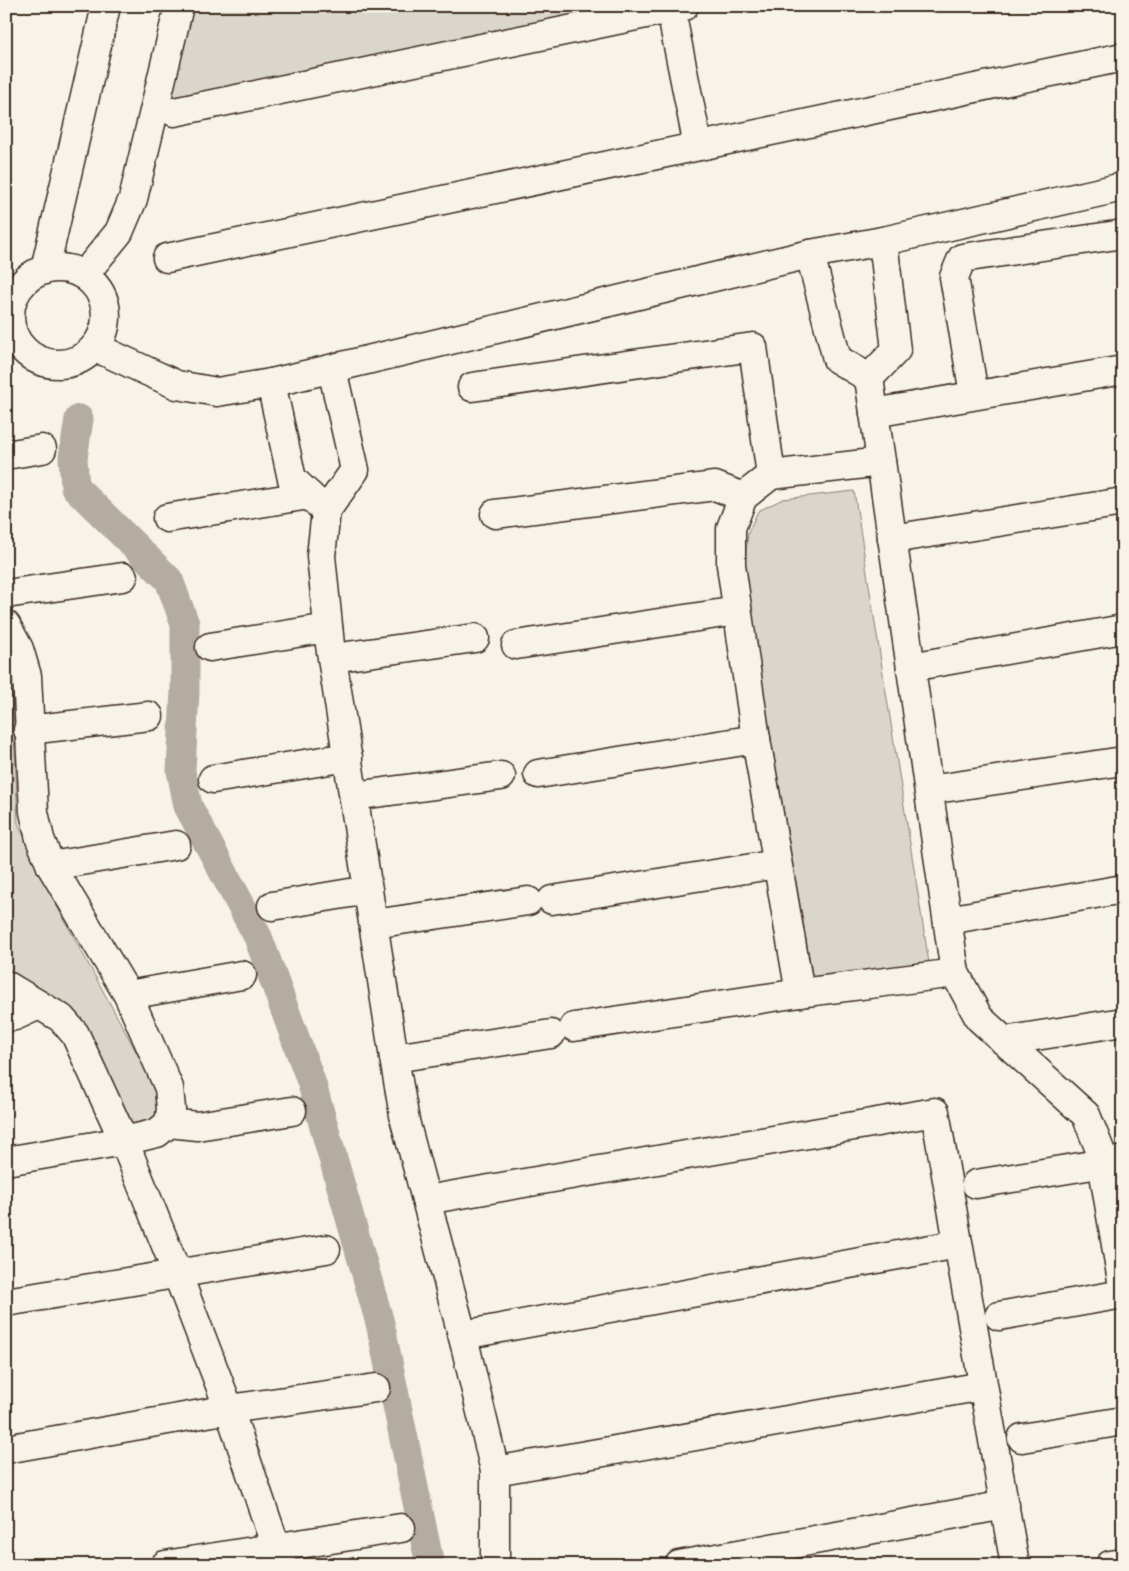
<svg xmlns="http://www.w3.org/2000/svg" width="1129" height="1571" font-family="Mynerve,sans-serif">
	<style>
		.garden { fill: #dbd6cb; stroke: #8b8074 }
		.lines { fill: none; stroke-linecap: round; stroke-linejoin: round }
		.canal { stroke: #b4aca0; stroke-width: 29 }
		.minor-casing { stroke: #3b2a1e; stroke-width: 31 }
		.minor { stroke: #f7f3e8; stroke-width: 28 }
	</style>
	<rect width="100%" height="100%" fill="#f7f3e8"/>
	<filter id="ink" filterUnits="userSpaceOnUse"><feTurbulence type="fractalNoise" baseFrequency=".02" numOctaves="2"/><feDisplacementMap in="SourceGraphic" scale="10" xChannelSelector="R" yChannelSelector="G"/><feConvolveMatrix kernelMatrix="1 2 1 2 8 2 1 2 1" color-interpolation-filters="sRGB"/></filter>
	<g filter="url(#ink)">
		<g class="garden">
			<polygon points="190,6 617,6 168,103"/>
			<polygon points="854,491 929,963 813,979 743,579 748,533 758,511 783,499"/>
			<polygon points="6,655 11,663 18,823 47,888 156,1088 157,1117 141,1127 128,1130 77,1014 6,968"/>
		</g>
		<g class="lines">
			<polyline class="canal" points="79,419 73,458 75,487 169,580 185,624 185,691 181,771 188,806 258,937 311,1081 380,1323 430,1565"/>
			<g class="minor-casing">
				<g id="minor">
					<polyline points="670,6 698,146"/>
					<polyline points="174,112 684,6"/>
					<polyline points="810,254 837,359 869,378"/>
					<polyline points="167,258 1123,57"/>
					<circle cx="58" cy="316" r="48"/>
					<polyline points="45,269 106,6"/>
					<polyline points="84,275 119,232 133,199 179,6"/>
					<polyline points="95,347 177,385 217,392 271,383 810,254 883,241 1123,187"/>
					<polyline points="869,378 955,973 979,1018 1086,1115 1100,1150 1123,1287"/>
					<polyline points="869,378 896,350 883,241"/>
					<polyline points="271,383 292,479 326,511 355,470 332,369"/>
					<polyline points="472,387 753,347 771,475"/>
					<polyline points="974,394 954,277 962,258 1123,234"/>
					<polyline points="874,413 1123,370"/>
					<polyline points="6,455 42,449"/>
					<polyline points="326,511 321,556 330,645 394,1058 405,1121 466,1349 495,1471 495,1565"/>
					<polyline points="495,514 715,486 743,497"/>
					<polyline points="167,518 309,495"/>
					<polyline points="892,539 1123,502"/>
					<polyline points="6,594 123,577"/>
					<polyline points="6,625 19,649 27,676 34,812 40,839 51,866 128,995 169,1088 171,1109 169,1123 157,1133 124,1141 6,1161"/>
					<polyline points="516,645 737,611"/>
					<polyline points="210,647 328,628"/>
					<polyline points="333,658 475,638"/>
					<polyline points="911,667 1123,629"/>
					<polyline points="28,730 149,716"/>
					<polyline points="538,774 756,739"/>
					<polyline points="213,779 348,757"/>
					<polyline points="929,790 1123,761"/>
					<polyline points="354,796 501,776"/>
					<polyline points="51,866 176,845"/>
					<polyline points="552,900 777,864"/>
					<polyline points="272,906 368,890"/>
					<polyline points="948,920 1123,889"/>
					<polyline points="374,924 528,901"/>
					<polyline points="6,985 61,1018 75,1034 124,1141 177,1273 229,1409 282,1565"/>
					<polyline points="800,993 756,739 731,565 731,528 743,497 771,475 881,462"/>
					<polyline points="128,995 242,975"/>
					<polyline points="6,1017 15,1016 39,1005"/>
					<polyline points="574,1027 800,993 955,973"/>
					<polyline points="1004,1041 1123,1022"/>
					<polyline points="394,1058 551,1034"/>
					<polyline points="169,1123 197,1126 292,1111"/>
					<polyline points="976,1184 1123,1160"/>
					<polyline points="426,1200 935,1112 1015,1565"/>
					<polyline points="6,1302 326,1249"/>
					<polyline points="999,1316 1123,1294"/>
					<polyline points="463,1335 958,1244"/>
					<polyline points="1022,1438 1123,1421"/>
					<polyline points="6,1449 229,1409 376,1388"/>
					<polyline points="495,1471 983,1386"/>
					<polyline points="165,1565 401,1528"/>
					<polyline points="679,1565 1005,1505"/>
					<polyline points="1110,1565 1123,1563"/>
				</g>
			</g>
			<use href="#minor" class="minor"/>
		</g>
	</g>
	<rect width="1129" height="1571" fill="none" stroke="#f7f3e8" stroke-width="25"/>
	<rect x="12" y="12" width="1104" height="1546" fill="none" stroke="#3b2a1e" stroke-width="2" filter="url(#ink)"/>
</svg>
